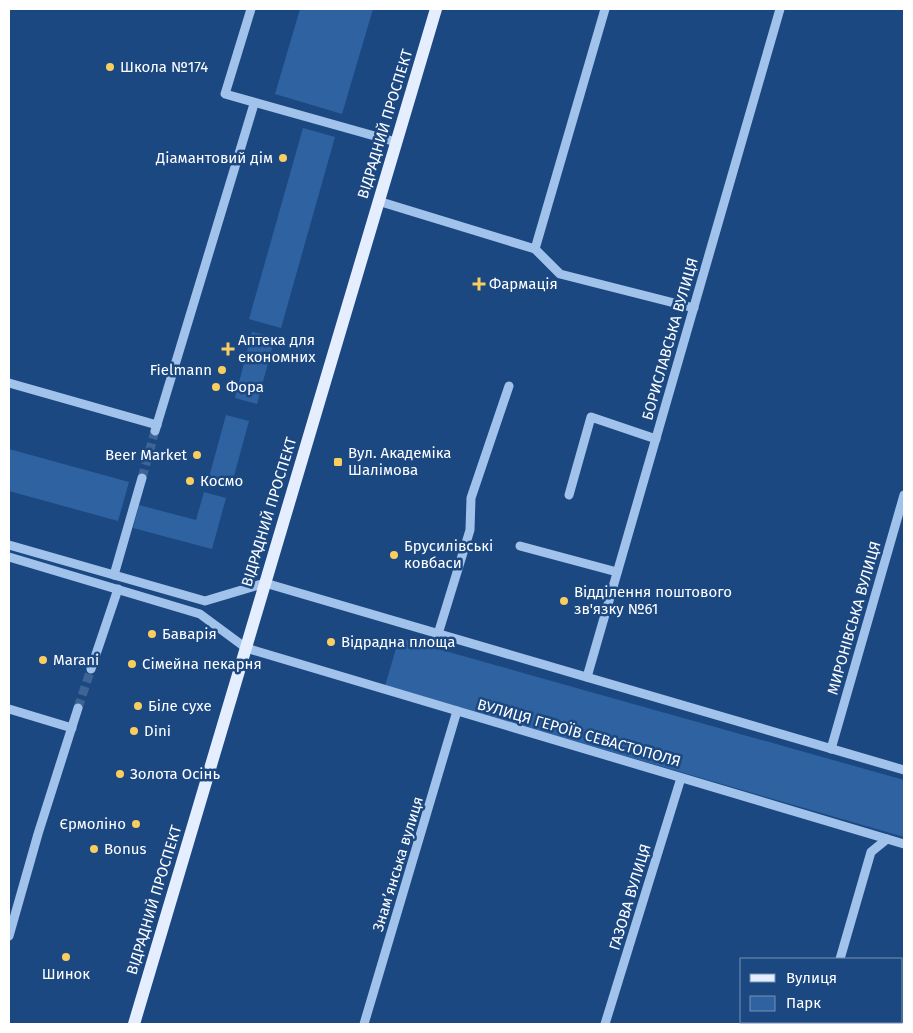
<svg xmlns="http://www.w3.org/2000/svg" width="913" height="1033" font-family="'Fira Sans',sans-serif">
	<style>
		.green { fill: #2f62a0 }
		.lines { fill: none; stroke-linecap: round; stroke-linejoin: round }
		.minor-tunnel { stroke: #3e6395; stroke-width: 9; stroke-dasharray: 9 4.5; stroke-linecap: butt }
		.minor { stroke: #a1c2ea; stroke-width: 9 }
		.major { stroke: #e4eefe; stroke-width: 12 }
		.poi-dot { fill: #face5e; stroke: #1c4882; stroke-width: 2 }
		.labels { text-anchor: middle; stroke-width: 5; stroke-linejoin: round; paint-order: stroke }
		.poi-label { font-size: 15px; fill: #fff; stroke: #1c4882; text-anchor: start }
		.street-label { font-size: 15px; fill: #fff; stroke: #1c4882 }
	</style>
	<rect width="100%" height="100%" fill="#1c4882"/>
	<g class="green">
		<polygon points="300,9 373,9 342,114 275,94"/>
		<polygon points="303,128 335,137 281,328 249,319"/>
		<polygon points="252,332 275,337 257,404 235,398"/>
		<polygon points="226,415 249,421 231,487 208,481"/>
		<polygon points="9,449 129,482 118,521 9,491"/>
		<polygon points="204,492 226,498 212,549 133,528 139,505 196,520"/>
		<polygon points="399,638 904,780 904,837 385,686"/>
	</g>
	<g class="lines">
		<g class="minor-tunnel">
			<polyline points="142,478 155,431"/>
			<polyline points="78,708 91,669"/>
		</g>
		<g class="minor">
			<polyline points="251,9 225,94 396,142"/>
			<polyline points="378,201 535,249 560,274 694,308"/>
			<polyline points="535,249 605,9"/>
			<polyline points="9,383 157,425"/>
			<polyline points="155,431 254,104"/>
			<polyline points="569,495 591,417 656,439"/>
			<polyline points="9,545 205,601 265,583 904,770"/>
			<polyline points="520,546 617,572"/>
			<polyline points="9,557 200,614 246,648 904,844"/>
			<polyline points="114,575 142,478"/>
			<polyline points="438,634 470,530 471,498 509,386"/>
			<polyline points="91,669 118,589"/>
			<polyline points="587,677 780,9"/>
			<polyline points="9,709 72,728"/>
			<polyline points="831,749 904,495"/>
			<polyline points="9,936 38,834 78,708"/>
			<polyline points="840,959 871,852 887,839"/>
			<polyline points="364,1024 457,711"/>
			<polyline points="605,1024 681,778"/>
			<polyline points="822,1024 823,1022"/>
		</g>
		<polyline class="major" points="134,1024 436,9"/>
	</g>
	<g class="poi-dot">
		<circle cx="110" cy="67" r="5"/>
		<circle cx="283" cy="158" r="5"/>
		<path d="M476.5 276.5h5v5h5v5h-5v5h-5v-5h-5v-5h5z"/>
		<path d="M225.5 341.5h5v5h5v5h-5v5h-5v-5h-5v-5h5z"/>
		<circle cx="222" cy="370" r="5"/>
		<circle cx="216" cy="387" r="5"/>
		<circle cx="197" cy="455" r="5"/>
		<rect x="333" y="457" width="10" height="10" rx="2.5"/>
		<circle cx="190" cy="481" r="5"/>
		<circle cx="394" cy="555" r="5"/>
		<circle cx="564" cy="601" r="5"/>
		<circle cx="152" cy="634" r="5"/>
		<circle cx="331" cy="642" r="5"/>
		<circle cx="43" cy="660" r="5"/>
		<circle cx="132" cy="664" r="5"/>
		<circle cx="138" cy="706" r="5"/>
		<circle cx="134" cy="731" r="5"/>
		<circle cx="120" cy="774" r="5"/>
		<circle cx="136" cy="824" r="5"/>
		<circle cx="94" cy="849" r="5"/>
		<circle cx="66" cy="957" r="5"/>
	</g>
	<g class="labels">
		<g class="poi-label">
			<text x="120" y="72">Школа №174</text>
			<text x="273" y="163" text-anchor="end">Діамантовий дім</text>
			<text x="489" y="289">Фармація</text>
			<text x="238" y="345">Аптека для<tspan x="238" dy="17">економних</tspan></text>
			<text x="212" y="375" text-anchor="end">Fielmann</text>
			<text x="226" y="392">Фора</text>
			<text x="348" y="458">Вул. Академіка<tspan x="348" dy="17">Шалімова</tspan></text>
			<text x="187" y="460" text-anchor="end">Beer Market</text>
			<text x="200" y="486">Космо</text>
			<text x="404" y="551">Брусилівські<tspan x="404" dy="17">ковбаси</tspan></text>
			<text x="574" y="597">Відділення поштового<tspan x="574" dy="17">зв'язку №61</tspan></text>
			<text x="162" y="639">Баварія</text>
			<text x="341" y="647">Відрадна площа</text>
			<text x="53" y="665">Marani</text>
			<text x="142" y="669">Сімейна пекарня</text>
			<text x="148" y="711">Біле сухе</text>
			<text x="144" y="736">Dini</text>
			<text x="130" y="779">Золота Осінь</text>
			<text x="126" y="829" text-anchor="end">Єрмоліно</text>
			<text x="104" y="854">Bonus</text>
			<text x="66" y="979" text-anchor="middle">Шинок</text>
		</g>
		<g class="street-label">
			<text transform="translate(385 124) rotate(-73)" y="5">ВІДРАДНИЙ ПРОСПЕКТ</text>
			<text transform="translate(670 339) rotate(-74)" y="5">БОРИСЛАВСЬКА ВУЛИЦЯ</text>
			<text transform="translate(269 512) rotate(-73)" y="5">ВІДРАДНИЙ ПРОСПЕКТ</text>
			<text transform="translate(854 618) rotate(-74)" y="5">МИРОНІВСЬКА ВУЛИЦЯ</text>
			<text transform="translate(579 733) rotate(16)" y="5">ВУЛИЦЯ ГЕРОЇВ СЕВАСТОПОЛЯ</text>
			<text transform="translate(398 864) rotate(-73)" y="5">Знамʼянська вулиця</text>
			<text transform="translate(630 897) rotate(-73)" y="5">ГАЗОВА ВУЛИЦЯ</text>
			<text transform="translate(154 900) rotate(-73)" y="5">ВІДРАДНИЙ ПРОСПЕКТ</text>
		</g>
	</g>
	<rect width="913" height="1033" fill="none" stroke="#ffffff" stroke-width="20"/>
	<rect x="740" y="958" width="162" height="65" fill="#1c4882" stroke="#7791b4"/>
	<rect x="750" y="974" width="25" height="8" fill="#e4eefe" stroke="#7791b4"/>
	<text x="786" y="983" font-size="15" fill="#ffffff">Вулиця</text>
	<rect x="750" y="996" width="25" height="15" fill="#2f62a0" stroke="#7791b4"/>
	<text x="786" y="1008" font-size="15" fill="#ffffff">Парк</text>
</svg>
